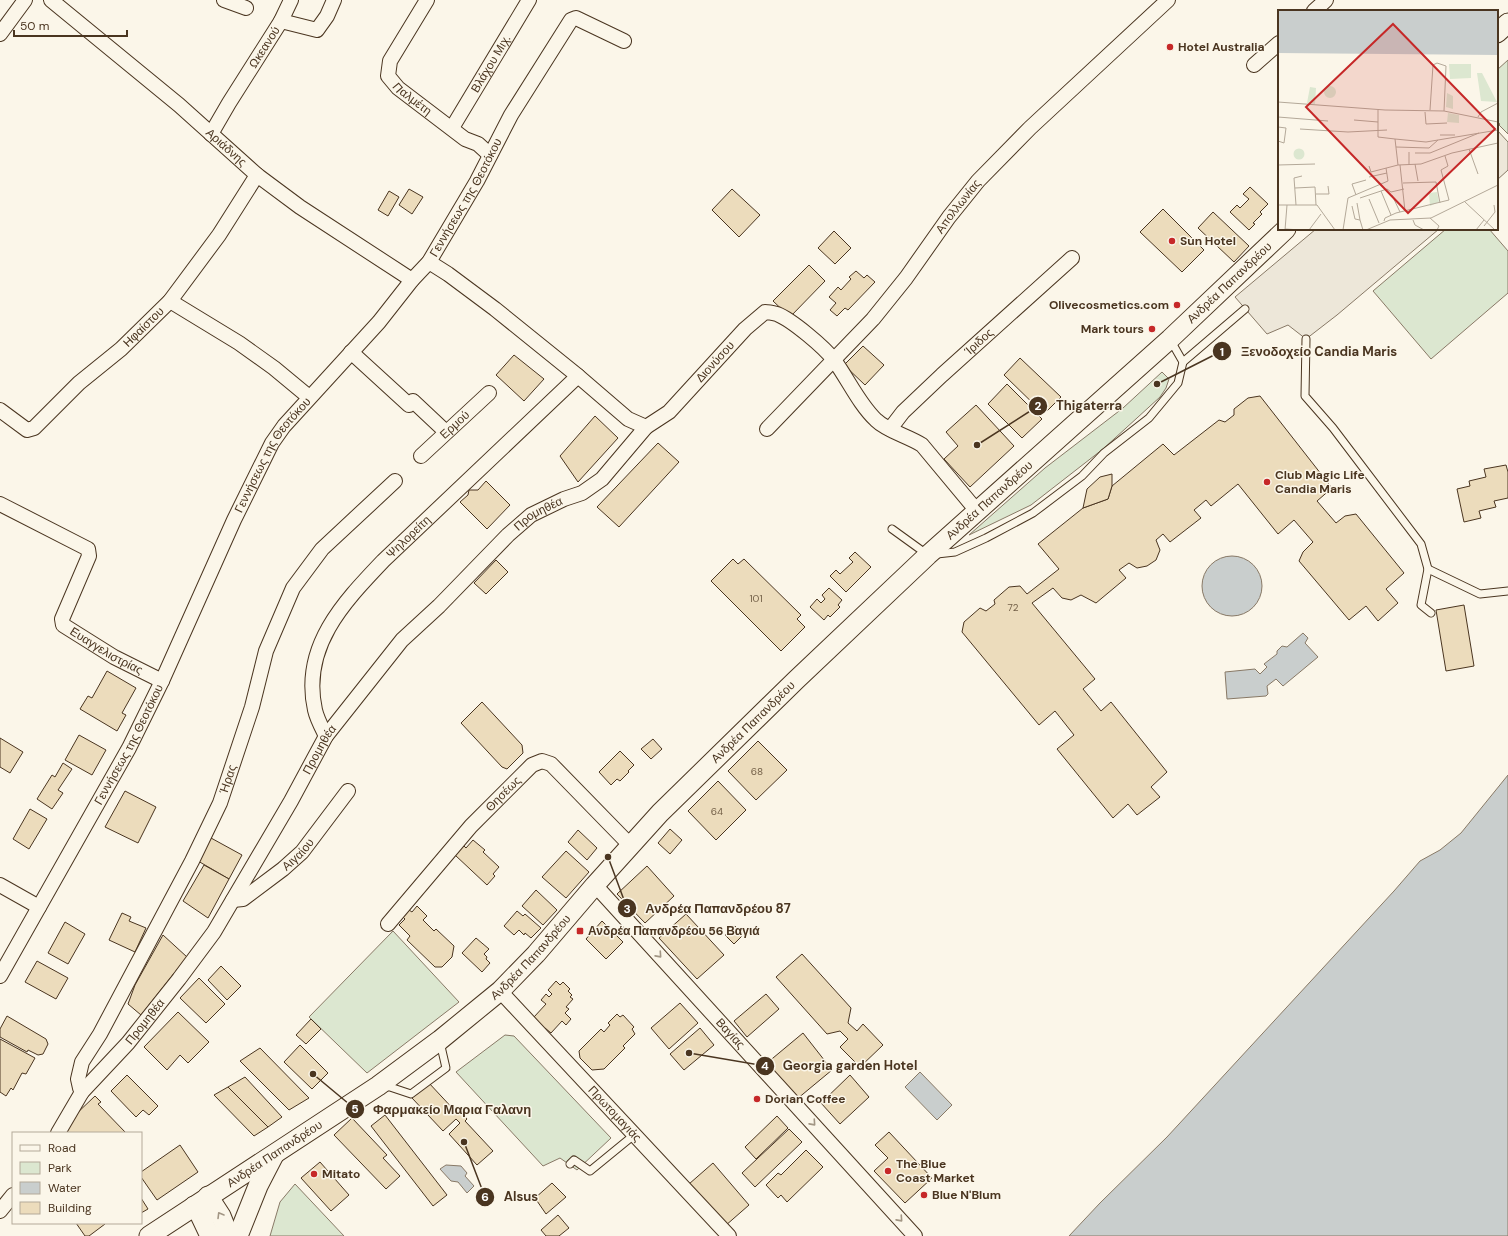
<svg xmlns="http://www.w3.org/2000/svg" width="1508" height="1236" font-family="'DM Sans',sans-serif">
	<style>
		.green { fill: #dce7d0; stroke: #887966 }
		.parking { fill: #ede7d9; stroke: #887966 }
		.water { fill: #c9cecd; stroke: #887966 }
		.building { fill: #ecdcbc; stroke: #4a3520 }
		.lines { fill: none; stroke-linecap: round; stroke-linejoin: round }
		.lane-casing { stroke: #4a3520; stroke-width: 9 }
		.street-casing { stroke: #4a3520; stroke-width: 16 }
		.secondary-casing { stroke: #4a3520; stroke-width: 21 }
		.lane { stroke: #fbf6e9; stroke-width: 7 }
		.street { stroke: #fbf6e9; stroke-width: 14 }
		.secondary { stroke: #fbf6e9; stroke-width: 19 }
		.oneway { stroke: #a29684 }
		.poi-dot { fill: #c62828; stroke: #fbf6e9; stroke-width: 1.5 }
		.labels { text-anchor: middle; stroke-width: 3; stroke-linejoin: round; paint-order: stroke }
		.number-label { font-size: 10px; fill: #725f47 }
		.street-label { font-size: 12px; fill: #4a3520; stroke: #fbf6e9 }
		.poi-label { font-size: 12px; font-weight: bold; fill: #4a3520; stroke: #fbf6e9; text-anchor: start }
		.inset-road { fill: none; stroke: #b4a999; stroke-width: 1 }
		.view { fill: #c62828; fill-opacity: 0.15; stroke: #c62828; stroke-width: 2 }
		.inset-edge { fill: none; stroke: #4a3520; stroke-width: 2 }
		.leader { fill: none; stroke: #4a3520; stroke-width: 1.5 }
		.callout-dot { fill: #4a3520; stroke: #fbf6e9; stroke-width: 1.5 }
		.mark-label { font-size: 12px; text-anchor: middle; font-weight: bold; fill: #fff }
		.callout-label { font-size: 13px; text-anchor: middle; font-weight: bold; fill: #4a3520; stroke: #fbf6e9; stroke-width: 3; stroke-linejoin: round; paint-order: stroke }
	</style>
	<rect width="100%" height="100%" fill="#fbf6e9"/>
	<g class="green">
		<polygon points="1508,60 1508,134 1499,125 1500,124 1497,122 1497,70"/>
		<polygon points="1446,229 1489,229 1508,251 1508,293 1431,359 1373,291"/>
		<polygon points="1162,372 1169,379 1166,388 1160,397 1103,449 1031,505 969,535 1045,468 1123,408"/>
		<polygon points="393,931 459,1002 367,1073 309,1017"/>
		<polygon points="505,1035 514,1036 611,1138 577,1170 560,1158 543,1166 456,1072"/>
		<polygon points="295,1184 344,1236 270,1236 280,1202"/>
	</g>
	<g class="parking">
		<polygon points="1497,130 1508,142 1508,170 1497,180"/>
		<polygon points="1316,229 1439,229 1337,315 1306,339 1288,325 1267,334 1235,297"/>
	</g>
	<g class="water">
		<circle cx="1232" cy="586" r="30"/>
		<polygon points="1303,633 1308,638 1305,643 1318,657 1283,686 1276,679 1267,686 1268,694 1266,696 1227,699 1225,672 1255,669 1260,674 1267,667 1264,664 1277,654 1277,651 1282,646 1287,647"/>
		<polygon points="1508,775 1508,1236 1069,1236 1100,1203 1167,1137 1394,891 1420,861 1440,850 1461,833"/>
		<polygon points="920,1072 952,1105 937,1120 905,1087"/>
		<polygon points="446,1165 461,1166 467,1173 465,1176 474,1186 467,1193 458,1182 451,1181 440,1169"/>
	</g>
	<g class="building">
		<polygon points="1250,187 1268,204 1260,212 1262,214 1253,223 1255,224 1249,230 1230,212 1237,205 1240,208 1249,199 1243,194"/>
		<polygon points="409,189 423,197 412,214 399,205"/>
		<polygon points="732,189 760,215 739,237 712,210"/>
		<polygon points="389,191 399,197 388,216 378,210"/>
		<polygon points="1163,209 1204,250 1182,272 1140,232"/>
		<polygon points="1213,212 1249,246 1234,262 1198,228"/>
		<polygon points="834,231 851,248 835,264 818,248"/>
		<polygon points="809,265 825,281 790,317 773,301"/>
		<polygon points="856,271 864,278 867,275 875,282 848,310 845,308 837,316 830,310 836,303 829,297 838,287 841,290 851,279 849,277"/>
		<polygon points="863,346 884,365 865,385 844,365"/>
		<polygon points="514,355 544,379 524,401 496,375"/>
		<polygon points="1020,358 1061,397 1044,414 1004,375"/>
		<polygon points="1007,384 1042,419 1022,438 988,404"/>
		<polygon points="1260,396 1332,488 1317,501 1336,523 1345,516 1356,514 1404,573 1386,589 1398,603 1378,621 1366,606 1349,620 1299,561 1303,552 1313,542 1294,520 1278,534 1238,484 1211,506 1206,500 1194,510 1201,518 1170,542 1163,534 1156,540 1160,550 1156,560 1147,566 1137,568 1129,563 1119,570 1126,578 1096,603 1081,595 1071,600 1062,598 1053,588 1032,603 1095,679 1083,689 1101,711 1111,702 1167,772 1151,787 1160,797 1137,815 1128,804 1113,818 1057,749 1074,735 1055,711 1039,725 962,632 964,622 980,608 986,611 995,604 994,600 1009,587 1020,586 1027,594 1059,569 1038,544 1083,508 1108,499 1112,486 1163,444 1174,455 1219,420 1225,422 1234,415 1234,409 1248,398"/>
		<polygon points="976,405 1014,446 970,487 944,459 958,446 946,432"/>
		<polygon points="595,416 618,438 578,482 560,456"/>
		<polygon points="658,443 679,462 619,527 597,507"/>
		<polygon points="1506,465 1508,472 1508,498 1494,501 1496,507 1479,511 1481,518 1464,522 1457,489 1470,486 1469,481 1486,477 1484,469"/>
		<polygon points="1112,474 1112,486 1108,499 1083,508 1087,489 1100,477"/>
		<polygon points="486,481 510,505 487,529 460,502 468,495 469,490 478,490"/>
		<polygon points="855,552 871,567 846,592 830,576 836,570 840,574 853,562 849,558"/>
		<polygon points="733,559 738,564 744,559 801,615 797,619 805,627 781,651 711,581"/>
		<polygon points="496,560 508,572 486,594 474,583"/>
		<polygon points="829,588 842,600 838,605 840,607 830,617 828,615 824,620 810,607 817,599 821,603 825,599 822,595"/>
		<polygon points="1464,605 1474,666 1446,671 1436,610"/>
		<polygon points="107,671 136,688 122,713 126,715 117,731 80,709 88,696 92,698"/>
		<polygon points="482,702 522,745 523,753 507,769 502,767 461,723"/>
		<polygon points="79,735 106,750 92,775 65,760"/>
		<polygon points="0,738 23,752 10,773 0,767"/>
		<polygon points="653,739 662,749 651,759 641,749"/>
		<polygon points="758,741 787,770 756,800 728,771"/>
		<polygon points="620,751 634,765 628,771 629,772 620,781 617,779 611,785 599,772"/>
		<polygon points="63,763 72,769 58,790 63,793 52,809 37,799 52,775 55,777"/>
		<polygon points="718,781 746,810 716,840 688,811"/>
		<polygon points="125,791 156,807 138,843 105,827"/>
		<polygon points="30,809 47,819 29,849 13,839"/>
		<polygon points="670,829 682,840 670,854 658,843"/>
		<polygon points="578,830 597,848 587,860 568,842"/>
		<polygon points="211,838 242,855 229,879 198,861"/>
		<polygon points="473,840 485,850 483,852 499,867 493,874 495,876 487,885 455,855 464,846 466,848"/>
		<polygon points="566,851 589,872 566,898 542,877"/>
		<polygon points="204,865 229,879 208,918 183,901"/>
		<polygon points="647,866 674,896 645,923 617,894"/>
		<polygon points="536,890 557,910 543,925 522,906"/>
		<polygon points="417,906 427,916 423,920 434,931 436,929 454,946 452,957 442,967 435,967 407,940 410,936 399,925 405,919 403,917 409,910 412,912"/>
		<polygon points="517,911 523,916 525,914 541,928 531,938 525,933 524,935 519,930 514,935 504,926"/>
		<polygon points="122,913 131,917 129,921 146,928 135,952 109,940"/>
		<polygon points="686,914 724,955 697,979 659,938"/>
		<polygon points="602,921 623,942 606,959 586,939"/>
		<polygon points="65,922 85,934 68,964 48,953"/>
		<polygon points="735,926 743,935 734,944 725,935"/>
		<polygon points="163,935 187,957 141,1015 128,1004 135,985"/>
		<polygon points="476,938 489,949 484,954 487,957 486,959 490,963 482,972 462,953"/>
		<polygon points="802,954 851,1008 848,1023 857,1031 863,1024 883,1045 860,1067 840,1047 848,1039 840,1031 827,1034 776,977"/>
		<polygon points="37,961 68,978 56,999 25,982"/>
		<polygon points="221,966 241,986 227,1000 208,980"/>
		<polygon points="199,978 225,1004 206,1023 180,998"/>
		<polygon points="556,981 560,985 563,982 570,989 568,991 572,995 570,997 573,999 566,1007 569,1009 565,1013 571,1019 566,1025 562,1021 551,1033 545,1028 542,1031 537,1026 540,1023 534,1017 546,1004 541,1000 546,994 549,997 552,994 548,990"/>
		<polygon points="766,994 779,1009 747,1037 734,1021"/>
		<polygon points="680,1003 698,1023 669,1049 651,1028"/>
		<polygon points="178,1012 209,1042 188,1063 180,1055 167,1070 144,1047"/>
		<polygon points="617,1014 620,1017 623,1015 634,1027 632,1029 635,1034 623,1046 625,1048 604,1069 592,1070 580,1058 579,1051 601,1029 604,1032 610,1025 608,1023"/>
		<polygon points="7,1016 46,1039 48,1044 43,1054 38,1055 28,1050 27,1052 0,1037 0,1029"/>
		<polygon points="311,1019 321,1029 306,1044 296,1035"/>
		<polygon points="700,1028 714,1045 684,1070 670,1054"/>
		<polygon points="803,1033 832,1070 797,1099 767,1063"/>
		<polygon points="0,1039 35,1058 26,1074 22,1073 13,1090 11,1088 6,1096 0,1092"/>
		<polygon points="300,1045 328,1073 312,1089 284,1062"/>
		<polygon points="260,1048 309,1098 289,1110 240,1061"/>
		<polygon points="127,1075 158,1106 149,1115 143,1110 136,1117 111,1091"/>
		<polygon points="850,1075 869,1097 840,1124 821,1103"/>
		<polygon points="245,1077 282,1117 268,1127 228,1087"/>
		<polygon points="428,1082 456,1112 459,1110 467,1119 465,1121 493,1151 477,1165 449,1134 460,1123 456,1119 443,1131 412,1098"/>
		<polygon points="228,1087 268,1127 254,1136 214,1095"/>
		<polygon points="95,1096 101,1102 98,1104 126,1133 65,1133 74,1116"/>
		<polygon points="385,1115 447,1195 433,1206 371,1126"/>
		<polygon points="777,1116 788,1128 756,1159 745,1147"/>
		<polygon points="352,1118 387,1155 383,1158 400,1176 386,1189 334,1135"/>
		<polygon points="789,1129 802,1142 755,1187 742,1173"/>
		<polygon points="889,1132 932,1178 905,1203 874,1171 888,1158 875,1145"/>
		<polygon points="180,1145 198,1172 157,1200 141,1177 141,1172"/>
		<polygon points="806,1150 823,1167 787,1202 781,1195 778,1198 766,1185 778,1173 781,1175"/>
		<polygon points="320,1162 349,1195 331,1211 301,1178"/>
		<polygon points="713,1163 749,1205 725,1226 689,1184"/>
		<polygon points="552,1183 566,1197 546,1214 535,1198"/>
		<polygon points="141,1198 148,1209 141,1213"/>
		<polygon points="558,1215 569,1228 559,1236 546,1236 541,1230"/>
		<polygon points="76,1223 105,1223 105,1224 89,1236 85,1236"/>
	</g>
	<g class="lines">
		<g class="lane-casing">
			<g id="lane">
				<polyline points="1306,339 1305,396 1333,428 1421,544 1428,569 1421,605 1431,613"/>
				<polyline points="1183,362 1245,309"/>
				<polyline points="892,529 928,555 955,552 986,538 1033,513 1082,476 1104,453 1149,418 1178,383 1183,362 1171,341"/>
				<polyline points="1428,569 1480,594 1508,591"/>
				<polyline points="383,1086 390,1087 411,1094 446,1068 440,1042"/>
				<polyline points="570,1164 574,1160 590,1171 634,1135"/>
			</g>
		</g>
		<g class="street-casing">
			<g id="street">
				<path id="s1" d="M51 0 179 105 257 175 300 207 412 280"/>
				<polyline points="224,0 246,8"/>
				<path id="s2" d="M427 0 390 61 388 76 398 88 465 139 478 144 490 155"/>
				<polyline points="1314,11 1326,0"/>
				<polyline points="281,21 291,0"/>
				<polyline points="0,34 25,0"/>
				<polyline points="1254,65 1279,43"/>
				<path id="s3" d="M452 128 529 0"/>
				<path id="s4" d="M211 134 229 103 281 21 317 30 327 16 334 0"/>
				<path id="s5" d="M429 262 448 274 495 309 578 376 628 419 646 427 669 412 745 329 765 312C769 312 773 313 777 314 792 320 824 347 834 360 848 379 859 404 876 420 887 431 908 436 922 445L977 511"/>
				<polyline points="170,301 239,343 274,368 309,397"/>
				<polyline points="351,352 409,405 413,401 446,432"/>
				<path id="s6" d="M0 410 27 430 34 428 79 383 121 349 170 301 219 235 257 175"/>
				<path id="s7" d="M767 429 873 319 906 278 949 217 978 181 1030 128 1168 0"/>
				<path id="s8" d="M890 429 903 412 942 375 1072 258"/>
				<path id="s9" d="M421 456 489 393"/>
				<path id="s10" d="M0 504 88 549 89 556 62 619 63 625 114 657 162 681"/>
				<path id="s11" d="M326 736C322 728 317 719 315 710 301 647 343 603 383 561L578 376"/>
				<polyline points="0,885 39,907"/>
				<path id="s12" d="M595 885 915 1236"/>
				<path id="s13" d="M233 900 243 899 283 869 302 852 348 791"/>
				<path id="s14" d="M388 924 471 826 532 765 542 761 551 764 630 845"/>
				<path id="s15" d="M0 976 129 748 162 681 234 520 272 443 284 426 379 322 412 280 429 262 477 181 511 115 571 20 576 18 624 41"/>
				<path id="s16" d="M500 991 729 1236"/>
				<path id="s17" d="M82 1092 80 1088 78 1079 82 1062 100 1034 192 861 220 803 252 707 266 651 293 588 322 549 395 481"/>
				<path id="s18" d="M58 1133 82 1092 128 1043 179 979 214 932 291 801 326 736 402 640 439 606 508 535 531 515 564 499 582 493 602 479 646 427"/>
				<polyline points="0,1211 13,1195"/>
			</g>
		</g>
		<g class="secondary-casing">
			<g id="secondary">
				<polyline points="1497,33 1508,23"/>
				<polyline points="208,1196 221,1216 229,1236"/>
				<polyline points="194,1206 200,1215 210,1236"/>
				<path id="s19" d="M149 1236 378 1086 440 1040 500 991 536 954 595 885 660 813 796 680 928 555 1170 339 1286 229"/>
				<polyline points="238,1236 258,1186 274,1155"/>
			</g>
		</g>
		<use href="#lane" class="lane"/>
		<use href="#street" class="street"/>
		<use href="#secondary" class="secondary"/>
	</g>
	<defs><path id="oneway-chevron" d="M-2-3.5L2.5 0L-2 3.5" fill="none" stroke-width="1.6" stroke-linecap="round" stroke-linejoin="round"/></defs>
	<g class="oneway">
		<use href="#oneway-chevron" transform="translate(659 955) rotate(48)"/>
		<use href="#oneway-chevron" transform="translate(813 1123) rotate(48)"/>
		<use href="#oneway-chevron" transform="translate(220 1215) rotate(-121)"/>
		<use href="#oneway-chevron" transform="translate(900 1219) rotate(48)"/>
	</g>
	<g class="poi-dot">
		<circle cx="1170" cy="47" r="4"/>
		<circle cx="1172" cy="241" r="4"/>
		<circle cx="1177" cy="305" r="4"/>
		<circle cx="1152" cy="329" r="4"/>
		<circle cx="1267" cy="482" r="4"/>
		<rect x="576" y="927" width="8" height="8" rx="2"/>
		<circle cx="757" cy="1099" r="4"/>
		<circle cx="888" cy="1171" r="4"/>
		<circle cx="314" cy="1174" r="4"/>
		<circle cx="924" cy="1195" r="4"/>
	</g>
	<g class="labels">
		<g class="number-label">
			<text x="756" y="602">101</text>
			<text x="1013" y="611">72</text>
			<text x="757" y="775">68</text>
			<text x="717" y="815">64</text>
		</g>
		<g class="street-label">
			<text dy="4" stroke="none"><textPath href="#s4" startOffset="102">Ωκεανού</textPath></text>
			<text dy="4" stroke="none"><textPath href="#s3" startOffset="75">Βλάχου Μιχ.</textPath></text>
			<text dy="4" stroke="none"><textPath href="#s2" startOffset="120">Παλμέτη</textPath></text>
			<text dy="4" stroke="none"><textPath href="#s1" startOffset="229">Αριάδνης</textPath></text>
			<text dy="4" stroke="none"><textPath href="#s15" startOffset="913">Γεννήσεως της Θεοτόκου</textPath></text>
			<text dy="4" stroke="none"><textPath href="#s7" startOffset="294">Απολλωνίας</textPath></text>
			<text dy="4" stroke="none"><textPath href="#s19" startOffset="1446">Ανδρέα Παπανδρέου</textPath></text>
			<text dy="4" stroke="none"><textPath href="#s6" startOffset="190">Ηφαίστου</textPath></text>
			<text dy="4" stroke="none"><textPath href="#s8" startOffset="125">Ίριδος</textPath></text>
			<text dy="4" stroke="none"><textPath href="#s5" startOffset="369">Διονύσου</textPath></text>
			<text dy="4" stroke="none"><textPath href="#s9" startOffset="46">Ερμού</textPath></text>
			<text dy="4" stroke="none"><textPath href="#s15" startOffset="589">Γεννήσεως της Θεοτόκου</textPath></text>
			<text dy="4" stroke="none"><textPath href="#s19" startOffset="1122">Ανδρέα Παπανδρέου</textPath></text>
			<text dy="4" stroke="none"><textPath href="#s18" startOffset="790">Προμηθέα</textPath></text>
			<text dy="4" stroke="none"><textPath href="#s11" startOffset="235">Ψηλορείτη</textPath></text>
			<text dy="4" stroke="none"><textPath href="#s10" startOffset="231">Ευαγγελιστρίας</textPath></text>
			<text dy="4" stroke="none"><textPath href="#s19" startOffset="798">Ανδρέα Παπανδρέου</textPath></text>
			<text dy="4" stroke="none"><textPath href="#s15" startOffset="265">Γεννήσεως της Θεοτόκου</textPath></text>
			<text dy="4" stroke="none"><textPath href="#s18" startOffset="466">Προμηθέα</textPath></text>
			<text dy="4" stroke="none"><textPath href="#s17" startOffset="350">Ήρας</textPath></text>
			<text dy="4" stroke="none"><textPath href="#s14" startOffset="174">Θησέως</textPath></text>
			<text dy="4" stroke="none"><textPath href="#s13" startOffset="81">Αιγαίου</textPath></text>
			<text dy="4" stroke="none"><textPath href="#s19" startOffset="474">Ανδρέα Παπανδρέου</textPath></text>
			<text dy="4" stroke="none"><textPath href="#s18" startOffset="142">Προμηθέα</textPath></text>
			<text dy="4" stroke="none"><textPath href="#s12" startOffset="201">Βαγίας</textPath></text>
			<text dy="4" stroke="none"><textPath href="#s16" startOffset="168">Πρωτομαγιάς</textPath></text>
			<text dy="4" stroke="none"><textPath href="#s19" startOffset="150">Ανδρέα Παπανδρέου</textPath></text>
		</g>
		<g class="poi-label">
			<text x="1178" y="51">Hotel Australia</text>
			<text x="1180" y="245">Sun Hotel</text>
			<text x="1169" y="309" text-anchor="end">Olivecosmetics.com</text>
			<text x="1144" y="333" text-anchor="end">Mark tours</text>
			<text x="1275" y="479">Club Magic Life<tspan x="1275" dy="14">Candia Maris</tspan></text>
			<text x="588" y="935">Ανδρέα Παπανδρέου 56 Βαγιά</text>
			<text x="765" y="1103">Dorian Coffee</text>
			<text x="896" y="1168">The Blue<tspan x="896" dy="14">Coast Market</tspan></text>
			<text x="322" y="1178">Mitato</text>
			<text x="932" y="1199">Blue N'Blum</text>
		</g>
	</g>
	<g transform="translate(1278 10)">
		<rect width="220" height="220" fill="#fbf6e9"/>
		<path d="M171 54H193V68L172 69ZM199 63H204L219 92 203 91ZM46 82a6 6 0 1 1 12 0a6 6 0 1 1-12 0ZM32 77 38 78 37 94 29 93ZM169 83 175 86V99L168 97ZM170 103 181 105V113L169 112ZM15.5 144a5.5 5.5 0 1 1 11 0a5.5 5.5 0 1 1-11 0ZM159 182 161 192 152 196 151 183Z" fill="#dce7d0"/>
		<path d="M0 0H220V45L0 43Z" fill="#c9cecd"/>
		<path class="inset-road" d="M0 92 107 100 166 101 220 112M100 100V127L117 129 120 155M152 100 155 55 159 53 168 56 166 101M147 102 148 114 169 113M0 107 50 111M200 107 203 102 220 93M76 110 100 112M0 117 8 118 6 133 0 131M22 119 70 122 109 120M162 125H177M117 129 148 132 220 120M118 137 151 138 160 130M191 139 200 164M131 142V155M137 143H152L201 123M137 154 140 171M0 155 37 154M122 155 127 201M91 156 93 162 120 155 143 154 174 143 220 133M91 167 109 163M125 173 158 172 162 193M17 178 37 177 38 195M103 181 113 205M38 184H51L50 176M78 185 74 174 88 170M114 185 122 202M82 188 109 179 113 182 126 179M91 189 101 213M187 192 217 220M79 193 82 210M0 195H39L57 220M18 195 16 168 24 166M74 196 77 209 82 210 85 220M152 208 161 216 159 220M135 210 137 215 146 220M106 211 107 208 118 203 171 190 163 160 170 156 167 146M206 216 217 202 216 195M7 219 23 220M7 220 9 195M31 220 43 204M65 220 70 188 110 171 108 158M88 220 112 210 153 208 220 175M198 220 206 210"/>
		<path class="view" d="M115 14 217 119 130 203 28 97Z"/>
		<rect width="220" height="220" class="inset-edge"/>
	</g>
	<path class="leader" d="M1157 384L1222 351M977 445L1038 406M608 857L627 908M689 1053L765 1066M313 1074L355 1109M464 1142L485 1197"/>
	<g class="callout-dot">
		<circle cx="1157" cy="384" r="4"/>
		<circle cx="977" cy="445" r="4"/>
		<circle cx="608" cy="857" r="4"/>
		<circle cx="689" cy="1053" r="4"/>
		<circle cx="313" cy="1074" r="4"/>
		<circle cx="464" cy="1142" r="4"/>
		<circle cx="1222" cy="351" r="10"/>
		<circle cx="1038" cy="406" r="10"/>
		<circle cx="627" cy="908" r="10"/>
		<circle cx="765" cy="1066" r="10"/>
		<circle cx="355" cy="1109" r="10"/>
		<circle cx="485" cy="1197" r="10"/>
	</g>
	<g class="mark-label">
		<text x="1222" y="356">1</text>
		<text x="1038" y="410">2</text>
		<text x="627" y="913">3</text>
		<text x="765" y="1070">4</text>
		<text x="355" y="1113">5</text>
		<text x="485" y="1201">6</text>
	</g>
	<g class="callout-label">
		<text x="1319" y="356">Ξενοδοχείο Candia Maris</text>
		<text x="1089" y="410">Thigaterra</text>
		<text x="718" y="913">Ανδρέα Παπανδρέου 87</text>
		<text x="850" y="1070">Georgia garden Hotel</text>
		<text x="452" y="1114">Φαρμακείο Μαρια Γαλανη</text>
		<text x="521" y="1201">Alsus</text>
	</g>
	<rect x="12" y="1132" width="130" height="92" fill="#fbf6e9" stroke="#b4a999"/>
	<rect x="20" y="1145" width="20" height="6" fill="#fbf6e9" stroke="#b4a999"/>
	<text x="48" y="1152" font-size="12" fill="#4a3520">Road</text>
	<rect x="20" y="1162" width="20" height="12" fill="#dce7d0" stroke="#b4a999"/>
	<text x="48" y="1172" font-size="12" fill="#4a3520">Park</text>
	<rect x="20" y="1182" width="20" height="12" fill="#c9cecd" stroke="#b4a999"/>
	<text x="48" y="1192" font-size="12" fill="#4a3520">Water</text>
	<rect x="20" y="1202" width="20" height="12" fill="#ecdcbc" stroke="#b4a999"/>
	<text x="48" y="1212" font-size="12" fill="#4a3520">Building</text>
	<path d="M14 30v6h113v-6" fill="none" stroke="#4a3520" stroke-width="2"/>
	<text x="20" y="30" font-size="12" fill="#4a3520" stroke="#fbf6e9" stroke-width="3" paint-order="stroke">50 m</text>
</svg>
